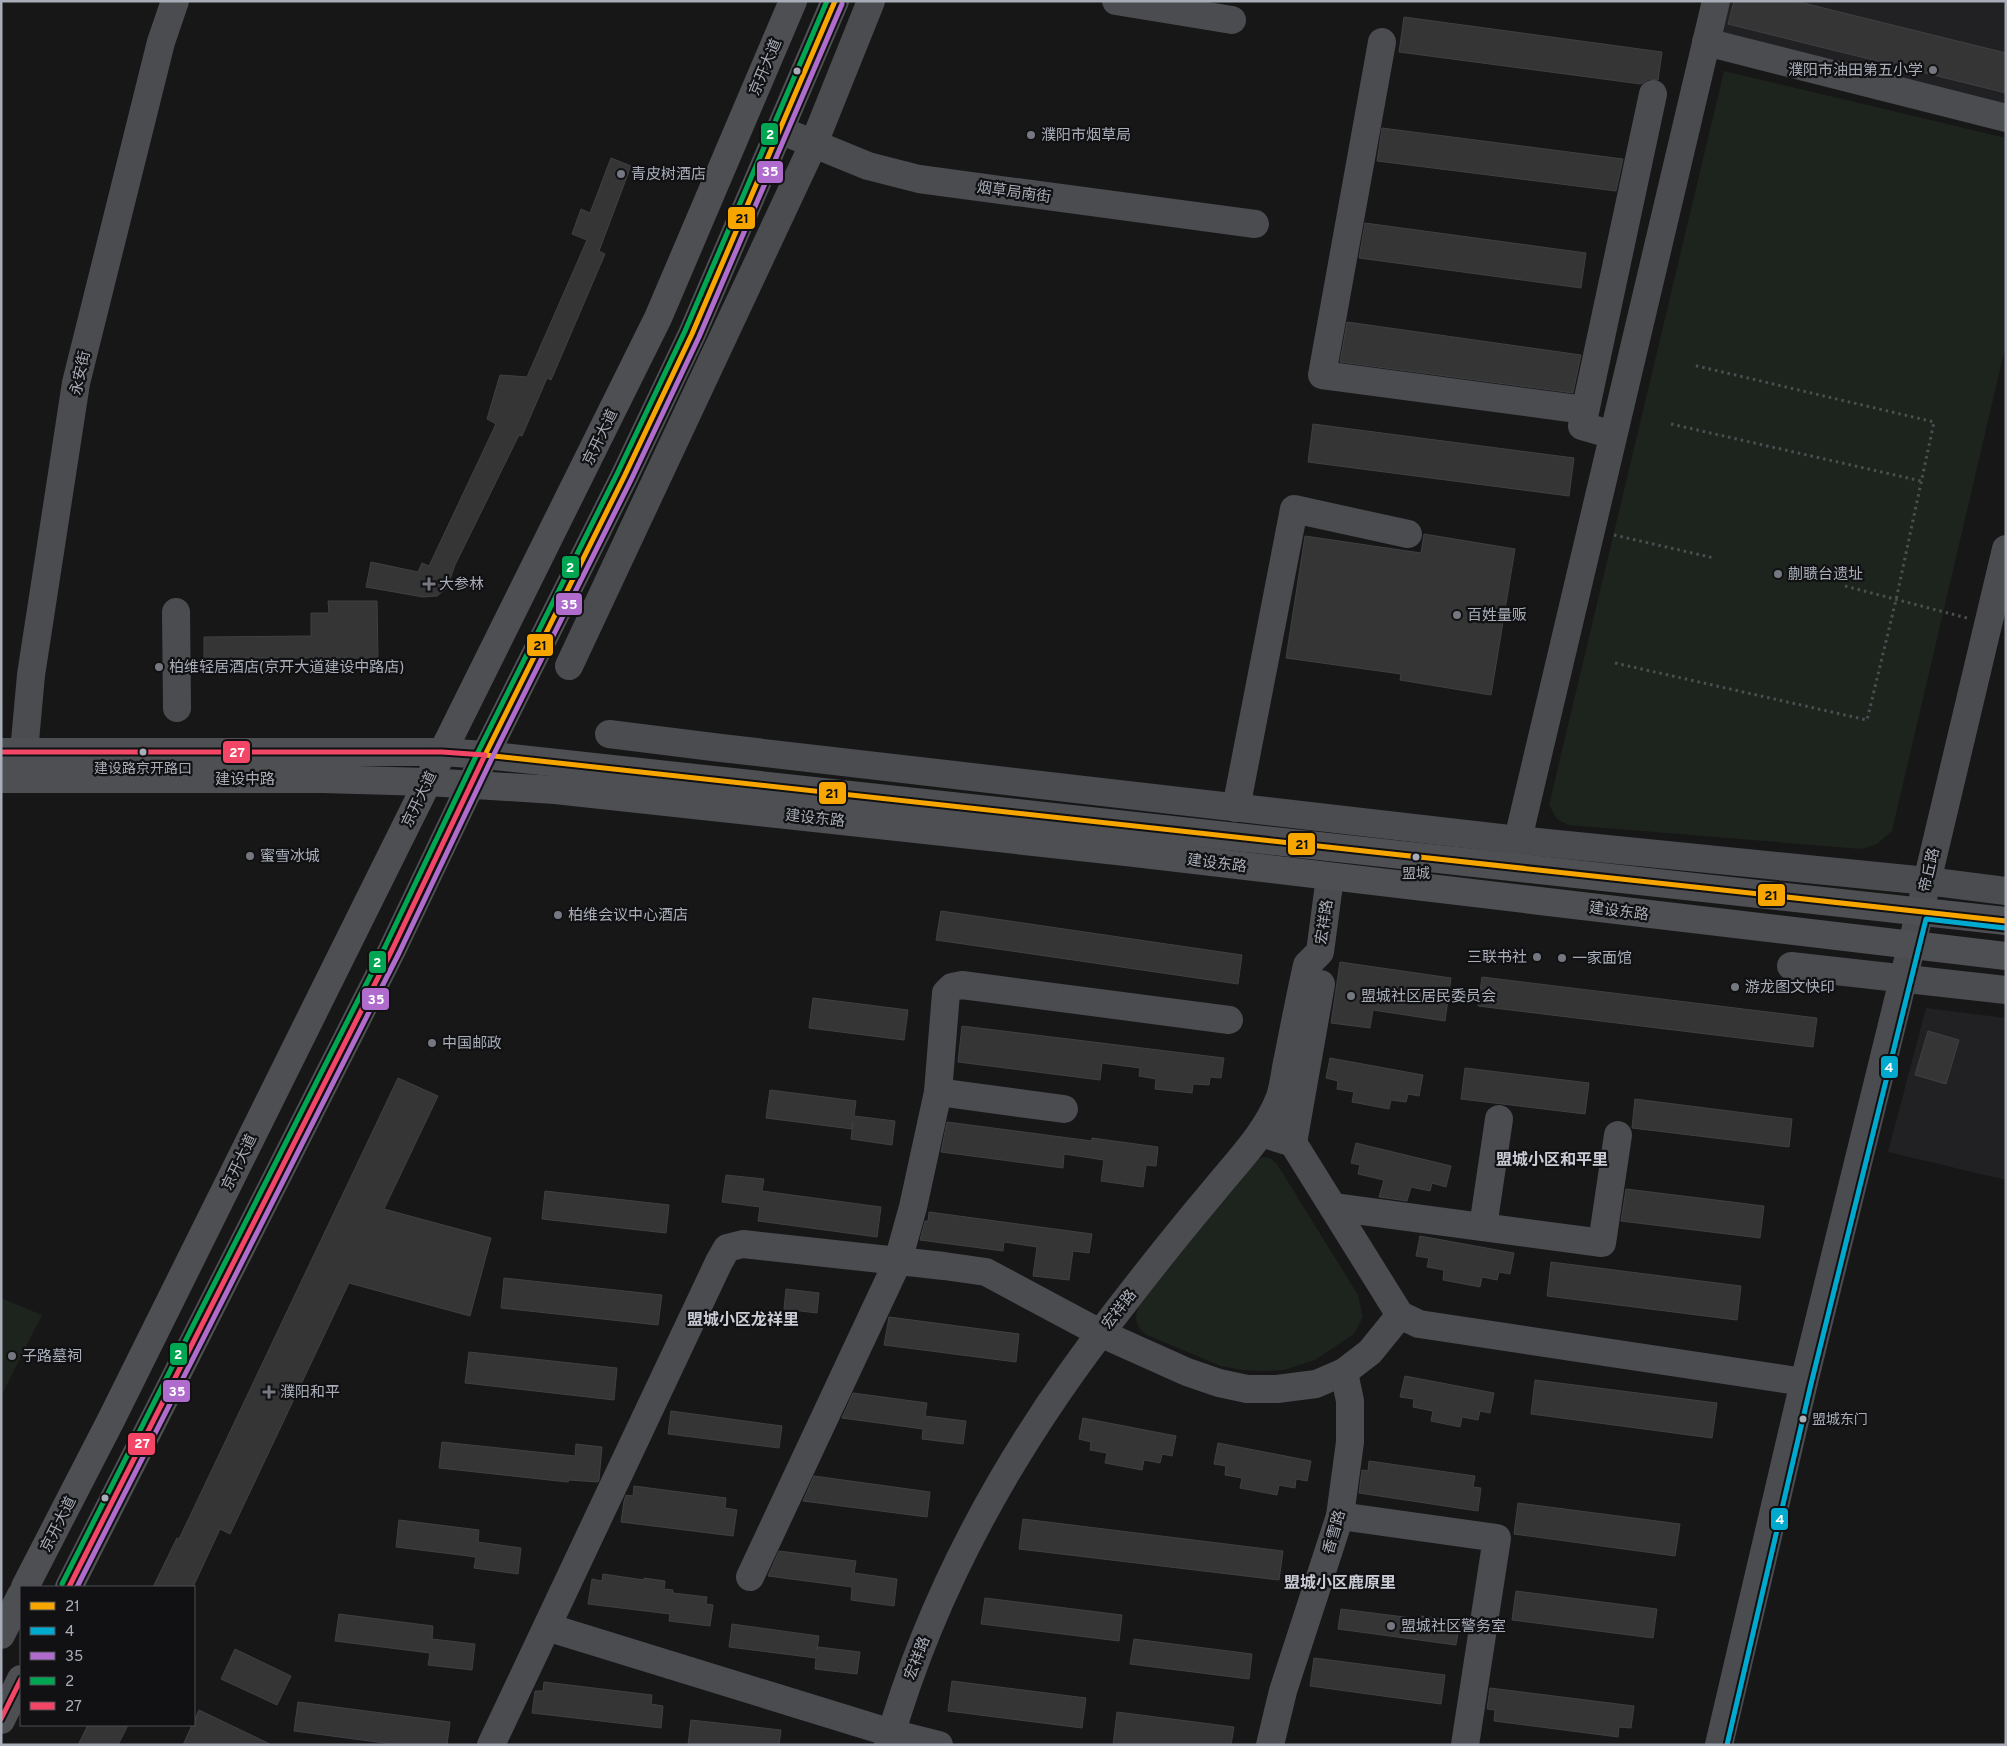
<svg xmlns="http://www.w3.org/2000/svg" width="2007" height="1746" font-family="Overpass,'Noto Sans SC',sans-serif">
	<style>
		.built { fill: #212123 }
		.green { fill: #1d241e }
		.building { fill: #353536; stroke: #3f4043 }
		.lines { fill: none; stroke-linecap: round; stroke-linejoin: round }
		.path { stroke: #4d4e52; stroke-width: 3; stroke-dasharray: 2.5 4; stroke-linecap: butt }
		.minor { stroke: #4b4c50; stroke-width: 28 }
		.major { stroke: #4d4f52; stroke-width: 28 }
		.bus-1-casing { stroke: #111113; stroke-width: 9 }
		.bus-2-casing { stroke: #111113; stroke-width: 9 }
		.bus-3-casing { stroke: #111113; stroke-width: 9 }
		.bus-4-casing { stroke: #111113; stroke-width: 9 }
		.bus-5-casing { stroke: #111113; stroke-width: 9 }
		.bus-1 { stroke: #f7a600; stroke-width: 5 }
		.bus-2 { stroke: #00a9ce; stroke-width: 5 }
		.bus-3 { stroke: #b06ccc; stroke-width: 5 }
		.bus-4 { stroke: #00a651; stroke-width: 5 }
		.bus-5 { stroke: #f34667; stroke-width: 5 }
		.poi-dot { fill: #757880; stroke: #111113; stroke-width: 2 }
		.bus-dot { fill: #a8adb8; stroke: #111113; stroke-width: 2 }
		.labels { text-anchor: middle; stroke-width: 4.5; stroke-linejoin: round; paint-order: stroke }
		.bus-label { font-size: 14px; fill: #a8adb8; stroke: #111113 }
		.street-label { font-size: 15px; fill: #a8adb8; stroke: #111113 }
		.poi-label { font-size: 15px; fill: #a8adb8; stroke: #111113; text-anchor: start }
		.neighbourhood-label { font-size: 16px; font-weight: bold; fill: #c9ccd4; stroke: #111113 }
		.line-badge { stroke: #111113; stroke-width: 2 }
		.badge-label { font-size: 14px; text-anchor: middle; font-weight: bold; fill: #fff }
		.pale-badge-label { font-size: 14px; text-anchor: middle; font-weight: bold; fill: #111 }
	</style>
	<rect width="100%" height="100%" fill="#171717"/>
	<g class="built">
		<polygon points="1725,1 2006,1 2006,104 1716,35"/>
		<polygon points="1926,1008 2006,1018 2006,1180 1888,1152"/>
	</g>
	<g class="green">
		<polygon points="1724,71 2006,138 2006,344 1892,831 1877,844 1861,849 1568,825 1557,819 1549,805"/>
		<path d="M1264 1157 1270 1158 1277 1164 1358 1295 1363 1317 1354 1334 1315 1360 1284 1370 1263 1371 1242 1370 1221 1366 1147 1335C1133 1326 1134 1314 1142 1300L1255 1159Z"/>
		<polygon points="1,1298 42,1315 1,1396"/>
	</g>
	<g class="building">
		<polygon points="1734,1 1795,1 2006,53 2006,93 1728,24"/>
		<polygon points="1404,17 1662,52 1658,80 1649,79 1641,84 1399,52"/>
		<polygon points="1382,128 1623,159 1616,191 1377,161"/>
		<polygon points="611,158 631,166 599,251 605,254 551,380 547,378 522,436 519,435 455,565 447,588 437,596 423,597 366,587 371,562 418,572 422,563 429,566 496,424 487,419 500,375 527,377 587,240 572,234 581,209 590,213"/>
		<polygon points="1365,223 1586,253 1581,288 1359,258"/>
		<polygon points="1347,322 1581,355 1573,393 1340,362"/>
		<polygon points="1313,424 1574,458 1569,496 1308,462"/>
		<polygon points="1424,534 1515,549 1491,695 1400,680 1401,674 1286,658 1305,536 1421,553"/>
		<polygon points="328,601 377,601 378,658 204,658 204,637 311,636 311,613 329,613"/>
		<polygon points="941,911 1242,955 1238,984 936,940"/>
		<polygon points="1340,962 1451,978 1445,1021 1373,1010 1370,1028 1331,1023"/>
		<polygon points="1482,977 1817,1018 1813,1047 1478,1006"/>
		<polygon points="813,998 908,1010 904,1040 809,1028"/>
		<polygon points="962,1026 1224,1058 1221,1078 1210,1077 1209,1085 1193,1084 1192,1093 1155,1089 1156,1079 1139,1076 1140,1068 1102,1063 1100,1080 958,1062"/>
		<polygon points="1928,1031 1959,1040 1946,1084 1915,1075"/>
		<polygon points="1330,1058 1423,1075 1419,1096 1408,1094 1406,1102 1391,1100 1389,1109 1352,1102 1354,1092 1337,1089 1338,1081 1326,1078"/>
		<polygon points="1465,1068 1589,1083 1585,1114 1461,1099"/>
		<polygon points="398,1078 438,1096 384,1209 491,1238 470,1316 349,1283 230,1534 220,1529 193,1587 153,1587 177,1538 179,1539"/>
		<polygon points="770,1090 856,1101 854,1116 895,1121 892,1145 851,1139 853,1122 852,1129 766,1118"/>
		<polygon points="1635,1099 1792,1119 1789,1147 1632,1128"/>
		<polygon points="947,1122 1092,1141 1092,1138 1158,1147 1156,1166 1146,1165 1143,1187 1101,1181 1104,1160 1064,1154 1063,1168 941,1152"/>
		<polygon points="1356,1143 1451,1166 1446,1187 1432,1183 1430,1191 1411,1187 1407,1201 1379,1197 1384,1180 1358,1174 1360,1165 1351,1163"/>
		<polygon points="726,1175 764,1179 762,1191 881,1207 877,1237 758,1221 760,1207 722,1202"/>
		<polygon points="1626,1189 1764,1206 1760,1238 1621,1221"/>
		<polygon points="545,1191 669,1205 666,1233 542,1219"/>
		<polygon points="929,1212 1092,1234 1089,1253 1073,1251 1069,1280 1033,1276 1037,1247 1004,1242 1003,1251 920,1240 925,1221 928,1221"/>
		<polygon points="1420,1236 1514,1253 1510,1274 1499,1272 1497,1280 1482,1277 1480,1287 1443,1280 1444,1270 1427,1267 1429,1258 1416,1256"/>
		<polygon points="1551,1262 1741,1286 1737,1320 1547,1296"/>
		<polygon points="504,1278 662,1295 658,1325 501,1308"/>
		<polygon points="786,1289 819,1293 817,1313 784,1309"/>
		<polygon points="889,1317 1019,1334 1016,1362 884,1345"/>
		<polygon points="469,1352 617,1368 614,1400 465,1383"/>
		<polygon points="1405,1376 1494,1393 1490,1413 1480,1411 1478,1420 1462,1417 1460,1427 1431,1421 1433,1411 1413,1407 1414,1399 1400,1397"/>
		<polygon points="1535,1380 1717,1403 1712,1438 1531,1414"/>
		<polygon points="853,1393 927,1403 925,1416 966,1421 963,1444 922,1439 923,1429 842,1418"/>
		<polygon points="671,1411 782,1426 779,1448 668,1434"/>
		<polygon points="1083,1418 1176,1436 1172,1456 1162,1454 1160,1463 1144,1460 1142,1470 1105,1463 1107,1453 1090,1450 1091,1442 1079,1439"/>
		<polygon points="442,1442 575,1456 576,1444 602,1447 599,1480 598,1482 569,1480 568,1482 439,1468"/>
		<polygon points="1218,1443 1311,1461 1307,1481 1296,1479 1295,1488 1279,1485 1277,1495 1240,1488 1242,1478 1225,1475 1226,1466 1214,1464"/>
		<polygon points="1369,1461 1475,1476 1473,1487 1481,1488 1478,1511 1359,1493 1362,1470 1368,1471"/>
		<polygon points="814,1476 930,1492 927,1517 803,1501"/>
		<polygon points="634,1486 726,1498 725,1508 737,1510 733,1536 621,1522 624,1501 626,1495 633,1496"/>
		<polygon points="1518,1503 1680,1524 1675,1556 1514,1534"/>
		<polygon points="1023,1519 1283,1551 1279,1580 1019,1549"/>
		<polygon points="399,1520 479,1530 478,1542 521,1548 518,1574 474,1568 476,1557 396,1547"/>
		<polygon points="779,1551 856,1561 854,1573 897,1579 894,1606 851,1600 852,1587 768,1576"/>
		<polygon points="603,1574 644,1580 644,1578 665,1581 664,1589 673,1590 673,1593 707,1597 706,1604 713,1605 710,1626 669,1621 670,1614 588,1604 592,1579 602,1581"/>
		<polygon points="1516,1591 1657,1609 1653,1638 1512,1620"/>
		<polygon points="985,1598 1122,1615 1119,1641 981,1624"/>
		<polygon points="1341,1609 1420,1619 1421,1616 1460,1621 1456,1645 1338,1629"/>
		<polygon points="339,1614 433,1626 432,1639 475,1644 472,1670 428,1665 430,1653 335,1641"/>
		<polygon points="732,1624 819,1636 817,1650 818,1647 860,1652 857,1674 815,1669 816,1658 729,1647"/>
		<polygon points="1134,1639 1252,1654 1249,1679 1130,1664"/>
		<polygon points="235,1649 291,1676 277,1705 221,1679"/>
		<polygon points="1314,1658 1445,1675 1441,1704 1310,1686"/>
		<polygon points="952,1681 1086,1698 1082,1728 948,1711"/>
		<polygon points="544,1682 652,1695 651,1704 663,1706 661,1728 532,1713 535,1691 543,1691"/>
		<polygon points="1490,1688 1634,1706 1631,1728 1619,1727 1618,1737 1494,1721 1495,1710 1487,1709"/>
		<polygon points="298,1702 450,1722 447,1745 400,1745 294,1731"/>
		<polygon points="199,1710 272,1745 183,1745"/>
		<polygon points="1117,1712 1234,1727 1231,1745 1113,1745"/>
		<polygon points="691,1720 781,1730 779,1745 688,1745"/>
		<polygon points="88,1725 128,1725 118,1745 78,1745"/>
	</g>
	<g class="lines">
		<g class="path">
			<polyline points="1671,424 1921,481"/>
			<polyline points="1614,535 1714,558"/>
			<polyline points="1845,586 1967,618"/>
			<polyline points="1615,663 1867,720 1896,600 1934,422 1693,365"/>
		</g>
		<g class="minor">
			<polyline points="1116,1 1232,20"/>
			<polyline points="1382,42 1322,375 1585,410"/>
			<polyline points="1706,42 2006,118"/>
			<polyline points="780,130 868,166 919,179 1255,224"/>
			<polyline points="1613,435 1582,426 1653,94"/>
			<polyline points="176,612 177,708"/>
			<polyline points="569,666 814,143 871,1"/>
			<polyline points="609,734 721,748 1518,840 1927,881 2006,891"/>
			<polyline points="24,752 31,675 76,383 161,42 175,1"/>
			<polyline points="1236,808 1294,509 1408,534"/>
			<polyline points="1514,856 1716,1"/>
			<polyline points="1791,966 2006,990"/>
			<polyline points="938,1092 1064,1109"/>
			<polyline points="1261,1133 1293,1143 1400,1315 1419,1324 1804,1382"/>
			<polyline points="1293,1143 1321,984"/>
			<polyline points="1333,1207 1602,1243 1618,1135"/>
			<polyline points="1483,1227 1499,1119"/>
			<polyline points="1340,1516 1497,1538 1465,1745"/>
			<polyline points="750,1577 898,1261 913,1207 938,1092 946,993 952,987 962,985 1229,1020"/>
			<polyline points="547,1627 891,1733 939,1745"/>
			<polyline points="491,1745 719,1262 727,1248 743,1244 944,1266 986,1272 1100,1333 1187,1372 1219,1383 1247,1389 1277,1389 1316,1384 1344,1372 1370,1352 1400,1315"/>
			<path d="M888 1745C933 1585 1017 1439 1119 1309 1149 1270 1180 1231 1212 1193 1236 1163 1266 1134 1280 1097 1284 1085 1285 1070 1288 1058 1294 1027 1300 996 1307 965L1320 952 1330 877"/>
			<polyline points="1270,1745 1283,1691 1340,1516 1350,1442 1350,1401 1344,1372"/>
			<polyline points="1719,1745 1804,1382 1920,911 2006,549"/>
		</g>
		<g class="major">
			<polyline points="1,752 442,752 485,755 2006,921"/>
			<polyline points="1,779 322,779 428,782 555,790 1126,852 2006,956"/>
			<polyline points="25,1587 111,1420 658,318 793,1"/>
			<polyline points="69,1587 392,950 485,755 624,477 692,334 835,1"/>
			<polyline points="1,1635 21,1595"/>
			<polyline points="1,1720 21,1679"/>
		</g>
		<g class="bus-1-casing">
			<polyline id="bus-1" points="835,1 692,334 624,477 485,755 2006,921"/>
		</g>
		<g class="bus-2-casing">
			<polyline id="bus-2" points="1727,1745 1811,1384 1926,919 2005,928"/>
		</g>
		<g class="bus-3-casing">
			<polyline id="bus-3" points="77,1587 399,953 492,758 631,480 699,337 842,4"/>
		</g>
		<g class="bus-4-casing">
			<polyline id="bus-4" points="62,1584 385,947 478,752 617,474 685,331 827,1"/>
		</g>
		<g class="bus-5-casing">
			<g id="bus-5">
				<polyline points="1,752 442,752 485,755 392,950 69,1587"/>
				<polyline points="1,1719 21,1679"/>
			</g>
		</g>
		<use href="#bus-1" class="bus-1"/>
		<use href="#bus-2" class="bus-2"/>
		<use href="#bus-3" class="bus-3"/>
		<use href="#bus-4" class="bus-4"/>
		<use href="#bus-5" class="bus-5"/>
	</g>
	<g class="poi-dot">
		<circle cx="1933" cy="70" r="5"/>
		<circle cx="1031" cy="135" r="5"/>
		<circle cx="621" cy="174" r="5"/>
		<circle cx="1778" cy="574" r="5"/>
		<path d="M426.5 576.5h5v5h5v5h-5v5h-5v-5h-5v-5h5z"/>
		<circle cx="1457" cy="615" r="5"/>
		<circle cx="159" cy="667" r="5"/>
		<circle cx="250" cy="856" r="5"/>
		<circle cx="558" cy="915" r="5"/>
		<circle cx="1537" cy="957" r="5"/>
		<circle cx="1562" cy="958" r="5"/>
		<circle cx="1735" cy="987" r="5"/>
		<circle cx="1351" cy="996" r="5"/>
		<circle cx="432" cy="1043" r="5"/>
		<circle cx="12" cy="1356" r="5"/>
		<path d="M266.5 1384.5h5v5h5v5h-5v5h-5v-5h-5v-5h5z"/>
		<circle cx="1391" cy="1626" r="5"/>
	</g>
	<g class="bus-dot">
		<circle cx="797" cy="71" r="4.5"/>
		<circle cx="143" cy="752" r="4.5"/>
		<circle cx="1416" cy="857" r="4.5"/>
		<circle cx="1803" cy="1419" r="4.5"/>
		<circle cx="105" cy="1498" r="4.5"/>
	</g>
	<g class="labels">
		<g class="bus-label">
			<text x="143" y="773">建设路京开路口</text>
			<text x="1416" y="878">盟城</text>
			<text x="1812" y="1424" text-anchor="start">盟城东门</text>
		</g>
		<g class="street-label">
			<text transform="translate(765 67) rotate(-67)" y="5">京开大道</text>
			<text transform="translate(1014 192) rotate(8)" y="5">烟草局南街</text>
			<text transform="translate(80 373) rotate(-78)" y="5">永安街</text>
			<text transform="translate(600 437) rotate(-64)" y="5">京开大道</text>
			<text x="245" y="784">建设中路</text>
			<text transform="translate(419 799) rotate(-64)" y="5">京开大道</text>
			<text transform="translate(815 818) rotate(6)" y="5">建设东路</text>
			<text transform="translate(1217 863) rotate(7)" y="5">建设东路</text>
			<text transform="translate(1929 870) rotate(-77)" y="5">帝丘路</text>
			<text transform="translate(1619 911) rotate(7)" y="5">建设东路</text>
			<text transform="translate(1324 922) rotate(-82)" y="5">宏祥路</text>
			<text transform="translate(239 1162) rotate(-64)" y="5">京开大道</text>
			<text transform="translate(1119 1309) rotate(-52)" y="5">宏祥路</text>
			<text transform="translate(58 1524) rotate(-63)" y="5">京开大道</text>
			<text transform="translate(1334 1532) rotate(-74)" y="5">香雪路</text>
			<text transform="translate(917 1658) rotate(-69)" y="5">宏祥路</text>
		</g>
		<g class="poi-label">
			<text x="1923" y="75" text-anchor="end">濮阳市油田第五小学</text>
			<text x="1041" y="140">濮阳市烟草局</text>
			<text x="631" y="179">青皮树酒店</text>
			<text x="1788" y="579">蒯聩台遗址</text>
			<text x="439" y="589">大参林</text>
			<text x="1467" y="620">百姓量贩</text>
			<text x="169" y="672">柏维轻居酒店(京开大道建设中路店)</text>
			<text x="260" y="861">蜜雪冰城</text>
			<text x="568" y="920">柏维会议中心酒店</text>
			<text x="1527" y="962" text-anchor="end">三联书社</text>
			<text x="1572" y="963">一家面馆</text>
			<text x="1745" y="992">游龙图文快印</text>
			<text x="1361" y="1001">盟城社区居民委员会</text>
			<text x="442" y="1048">中国邮政</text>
			<text x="22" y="1361">子路墓祠</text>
			<text x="280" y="1397">濮阳和平</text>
			<text x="1401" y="1631">盟城社区警务室</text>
		</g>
		<g class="neighbourhood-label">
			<text x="1552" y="1165">盟城小区和平里</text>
			<text x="743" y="1325">盟城小区龙祥里</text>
			<text x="1340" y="1588">盟城小区鹿原里</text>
		</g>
	</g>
	<g class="line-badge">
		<rect x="760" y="122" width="19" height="24" rx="5" fill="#00a651"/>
		<rect x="756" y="160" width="28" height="24" rx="5" fill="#b06ccc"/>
		<rect x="727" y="206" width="29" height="24" rx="5" fill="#f7a600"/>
		<rect x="561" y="555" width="19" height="24" rx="5" fill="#00a651"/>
		<rect x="555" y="592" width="28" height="24" rx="5" fill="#b06ccc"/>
		<rect x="526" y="633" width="28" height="24" rx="5" fill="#f7a600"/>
		<rect x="222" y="740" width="29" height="24" rx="5" fill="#f34667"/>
		<rect x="818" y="781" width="29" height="24" rx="5" fill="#f7a600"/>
		<rect x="1287" y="832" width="29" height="24" rx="5" fill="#f7a600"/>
		<rect x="1757" y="883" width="29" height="24" rx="5" fill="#f7a600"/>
		<rect x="368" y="950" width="19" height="24" rx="5" fill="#00a651"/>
		<rect x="361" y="987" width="29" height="24" rx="5" fill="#b06ccc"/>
		<rect x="1880" y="1055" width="19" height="24" rx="5" fill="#00a9ce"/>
		<rect x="169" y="1342" width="19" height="24" rx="5" fill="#00a651"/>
		<rect x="162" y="1379" width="29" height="24" rx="5" fill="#b06ccc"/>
		<rect x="127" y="1432" width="29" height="24" rx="5" fill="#f34667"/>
		<rect x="1770" y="1507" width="19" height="24" rx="5" fill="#00a9ce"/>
	</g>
	<g class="badge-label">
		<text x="770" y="139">2</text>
		<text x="770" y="176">35</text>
		<text x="570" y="572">2</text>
		<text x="569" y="609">35</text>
		<text x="237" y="757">27</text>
		<text x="377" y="967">2</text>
		<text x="376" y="1004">35</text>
		<text x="1889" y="1072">4</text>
		<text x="178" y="1359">2</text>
		<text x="177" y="1396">35</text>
		<text x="142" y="1448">27</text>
		<text x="1780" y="1524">4</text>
	</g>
	<g class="pale-badge-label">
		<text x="742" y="223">21</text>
		<text x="540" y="650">21</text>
		<text x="832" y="798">21</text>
		<text x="1302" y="849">21</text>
		<text x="1771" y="900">21</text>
	</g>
	<rect width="2007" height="1746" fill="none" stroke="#a8adb8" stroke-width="5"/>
	<rect x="20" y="1586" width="175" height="140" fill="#111113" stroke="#4d4f55"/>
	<rect x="30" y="1602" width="25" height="8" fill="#f7a600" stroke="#4d4f55"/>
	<text x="65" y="1611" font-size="15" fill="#a8adb8">21</text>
	<rect x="30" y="1627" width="25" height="8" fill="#00a9ce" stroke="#4d4f55"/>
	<text x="65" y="1636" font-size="15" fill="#a8adb8">4</text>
	<rect x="30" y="1652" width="25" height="8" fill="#b06ccc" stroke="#4d4f55"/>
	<text x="65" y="1661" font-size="15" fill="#a8adb8">35</text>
	<rect x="30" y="1677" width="25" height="8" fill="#00a651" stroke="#4d4f55"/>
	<text x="65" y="1686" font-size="15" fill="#a8adb8">2</text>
	<rect x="30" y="1702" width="25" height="8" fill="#f34667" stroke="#4d4f55"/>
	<text x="65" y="1711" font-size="15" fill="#a8adb8">27</text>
</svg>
